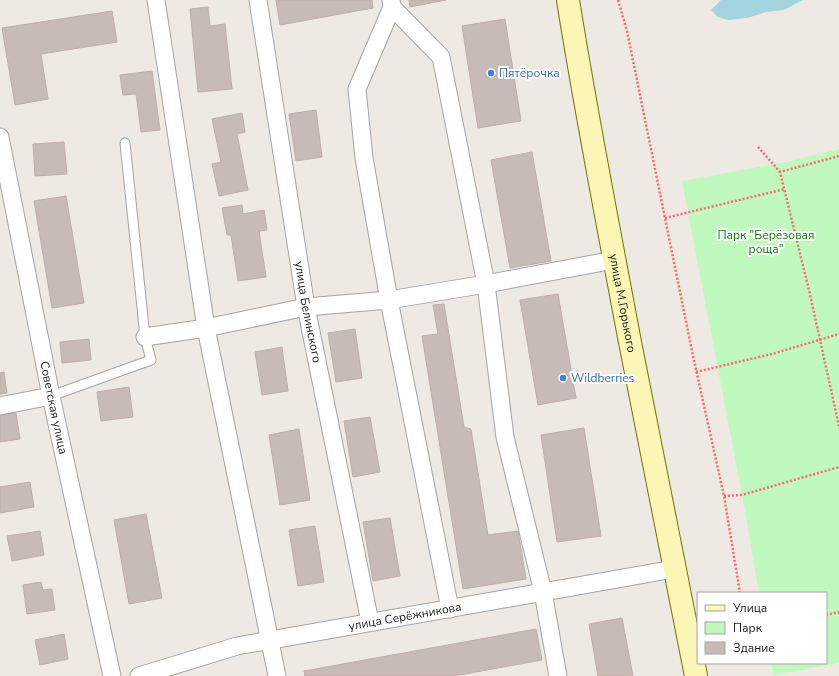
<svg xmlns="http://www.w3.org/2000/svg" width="839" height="676" font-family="'Nunito Sans',sans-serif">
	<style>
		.park { fill: #c0f9be }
		.water { fill: #a2d5dd }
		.building { fill: #c6bbb6; stroke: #c0aea5 }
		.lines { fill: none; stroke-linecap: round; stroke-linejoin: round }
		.lane-casing { stroke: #a4a4a4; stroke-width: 11 }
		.street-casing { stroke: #a4a4a4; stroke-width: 19 }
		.secondary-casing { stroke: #737404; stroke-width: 24 }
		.path { stroke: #fa6867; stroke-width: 2.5; stroke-dasharray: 2 2; stroke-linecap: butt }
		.lane { stroke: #fff; stroke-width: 9 }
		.street { stroke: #fff; stroke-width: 17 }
		.secondary { stroke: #faf6b5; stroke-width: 22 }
		.shop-dot { fill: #3f7fe0; stroke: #fff; stroke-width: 1.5 }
		.labels { text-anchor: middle; stroke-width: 4; stroke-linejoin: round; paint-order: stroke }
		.shop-label { font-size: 12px; fill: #366cbe; stroke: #fff; text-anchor: start }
		.park-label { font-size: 12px; fill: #0c7b0b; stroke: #fff }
		.street-label { font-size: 12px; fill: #1d1d1d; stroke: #fff }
	</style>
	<rect width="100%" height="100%" fill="#eee9e3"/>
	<polygon class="park" points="839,149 839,663 774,675 771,663 826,663 826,593 759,593 742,495 682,181 786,162"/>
	<polygon class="water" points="721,0 803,0 784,10 766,12 747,18 728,20 718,17 711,10"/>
	<g class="building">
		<polygon points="276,0 372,0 373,8 280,25"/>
		<polygon points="409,0 446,0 410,7"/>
		<polygon points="208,7 210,26 225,24 232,89 198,92 190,9"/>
		<polygon points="112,11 117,42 41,54 48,99 15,105 2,28"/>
		<polygon points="505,19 521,121 478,128 462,26"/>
		<polygon points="152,71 160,130 141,132 136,94 123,95 120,75"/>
		<polygon points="316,110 322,157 296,161 289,114"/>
		<polygon points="242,113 245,132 237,134 248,190 219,196 212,164 221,162 212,119"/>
		<polygon points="64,142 67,174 35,176 33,144"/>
		<polygon points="532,152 551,261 510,268 491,160"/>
		<polygon points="66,196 84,303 52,308 34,201"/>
		<polygon points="242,205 243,214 264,210 267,230 259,231 266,277 238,281 231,235 227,235 222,208"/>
		<polygon points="558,294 576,398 538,405 520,300"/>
		<polygon points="444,304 464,427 471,429 488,535 518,531 526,579 463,589 422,336 438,334 433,305"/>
		<polygon points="355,329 362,378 336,382 328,333"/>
		<polygon points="89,339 91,360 62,363 60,342"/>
		<polygon points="282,347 288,391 262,395 255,352"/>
		<polygon points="4,372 7,393 0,394 0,373"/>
		<polygon points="129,387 133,417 101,421 97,392"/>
		<polygon points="16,413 20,439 0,442 0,415"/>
		<polygon points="370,417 380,472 353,477 344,421"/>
		<polygon points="584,428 601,536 557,542 541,435"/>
		<polygon points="299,429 310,500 280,505 269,435"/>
		<polygon points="30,482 34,507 0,513 0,487"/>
		<polygon points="146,514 162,598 129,604 114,520"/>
		<polygon points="390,518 400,576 373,581 363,522"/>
		<polygon points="315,526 324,582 298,586 289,530"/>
		<polygon points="40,531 44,555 12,561 7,536"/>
		<polygon points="41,582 43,590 52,589 55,610 27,614 23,585"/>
		<polygon points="622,618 633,676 598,676 589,624"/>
		<polygon points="536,629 542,660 454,676 305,676 304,671"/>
		<polygon points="64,634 68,659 40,665 35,640"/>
	</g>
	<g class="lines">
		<g class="lane-casing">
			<polyline id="lane" points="51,396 151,360 145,337 125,143"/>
		</g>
		<g class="street-casing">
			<g id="street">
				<polyline points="156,0 206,328 277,676"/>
				<path id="s1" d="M258 0 306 307 370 622"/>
				<polyline points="391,0 392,7 357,89 364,158 389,300 450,609"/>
				<polyline points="392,7 441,57 486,284 505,437 543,592 558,676"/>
				<path id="s2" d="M0 137 51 396 112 676"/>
				<polyline points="145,337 206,328 306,307 389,300 486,284 614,260"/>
				<polyline points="0,406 51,396"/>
				<path id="s3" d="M139 676 237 646 674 569"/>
			</g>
		</g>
		<g class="secondary-casing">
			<g id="secondary">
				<path id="s4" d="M568 0C586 113 608 225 629 337 651 450 673 563 696 676"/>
			</g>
		</g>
		<g class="path">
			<polyline points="618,0 627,31 693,356 724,496 740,593"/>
			<polyline points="758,147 780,172"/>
			<polyline points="839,156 780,172 809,290 839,426"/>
			<polyline points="665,218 785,189"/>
			<polyline points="696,372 772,354 839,334"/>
			<polyline points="724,496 742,495 839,467"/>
			<polyline points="826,615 839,612"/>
		</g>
		<use href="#lane" class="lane"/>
		<use href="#street" class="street"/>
		<use href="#secondary" class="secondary"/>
	</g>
	<g class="shop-dot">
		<circle cx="491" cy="73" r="4"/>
		<circle cx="563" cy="378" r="4"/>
	</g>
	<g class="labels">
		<g class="shop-label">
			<text x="499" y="77">Пятёрочка</text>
			<text x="571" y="382">Wildberries</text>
		</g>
		<g class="park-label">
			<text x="766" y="239">Парк "Берёзовая<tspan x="766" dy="14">роща"</tspan></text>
		</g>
		<g class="street-label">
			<text dy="4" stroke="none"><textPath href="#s4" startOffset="308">улица М.Горького</textPath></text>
			<text dy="4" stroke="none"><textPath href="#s1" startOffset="316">улица Белинского</textPath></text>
			<text dy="4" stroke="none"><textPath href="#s2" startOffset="276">Советская улица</textPath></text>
			<text dy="4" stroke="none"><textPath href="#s3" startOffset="273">улица Серёжникова</textPath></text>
		</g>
	</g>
	<rect x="697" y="592" width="130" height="72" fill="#ffffff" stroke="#a5a5a5"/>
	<rect x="705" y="605" width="20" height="6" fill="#faf6b5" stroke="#a5a5a5"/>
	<text x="733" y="612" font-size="12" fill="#1d1d1d">Улица</text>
	<rect x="705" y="622" width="20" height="12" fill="#c0f9be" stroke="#a5a5a5"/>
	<text x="733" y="632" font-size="12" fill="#1d1d1d">Парк</text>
	<rect x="705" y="642" width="20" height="12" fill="#c6bbb6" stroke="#a5a5a5"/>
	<text x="733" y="652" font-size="12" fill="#1d1d1d">Здание</text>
</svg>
